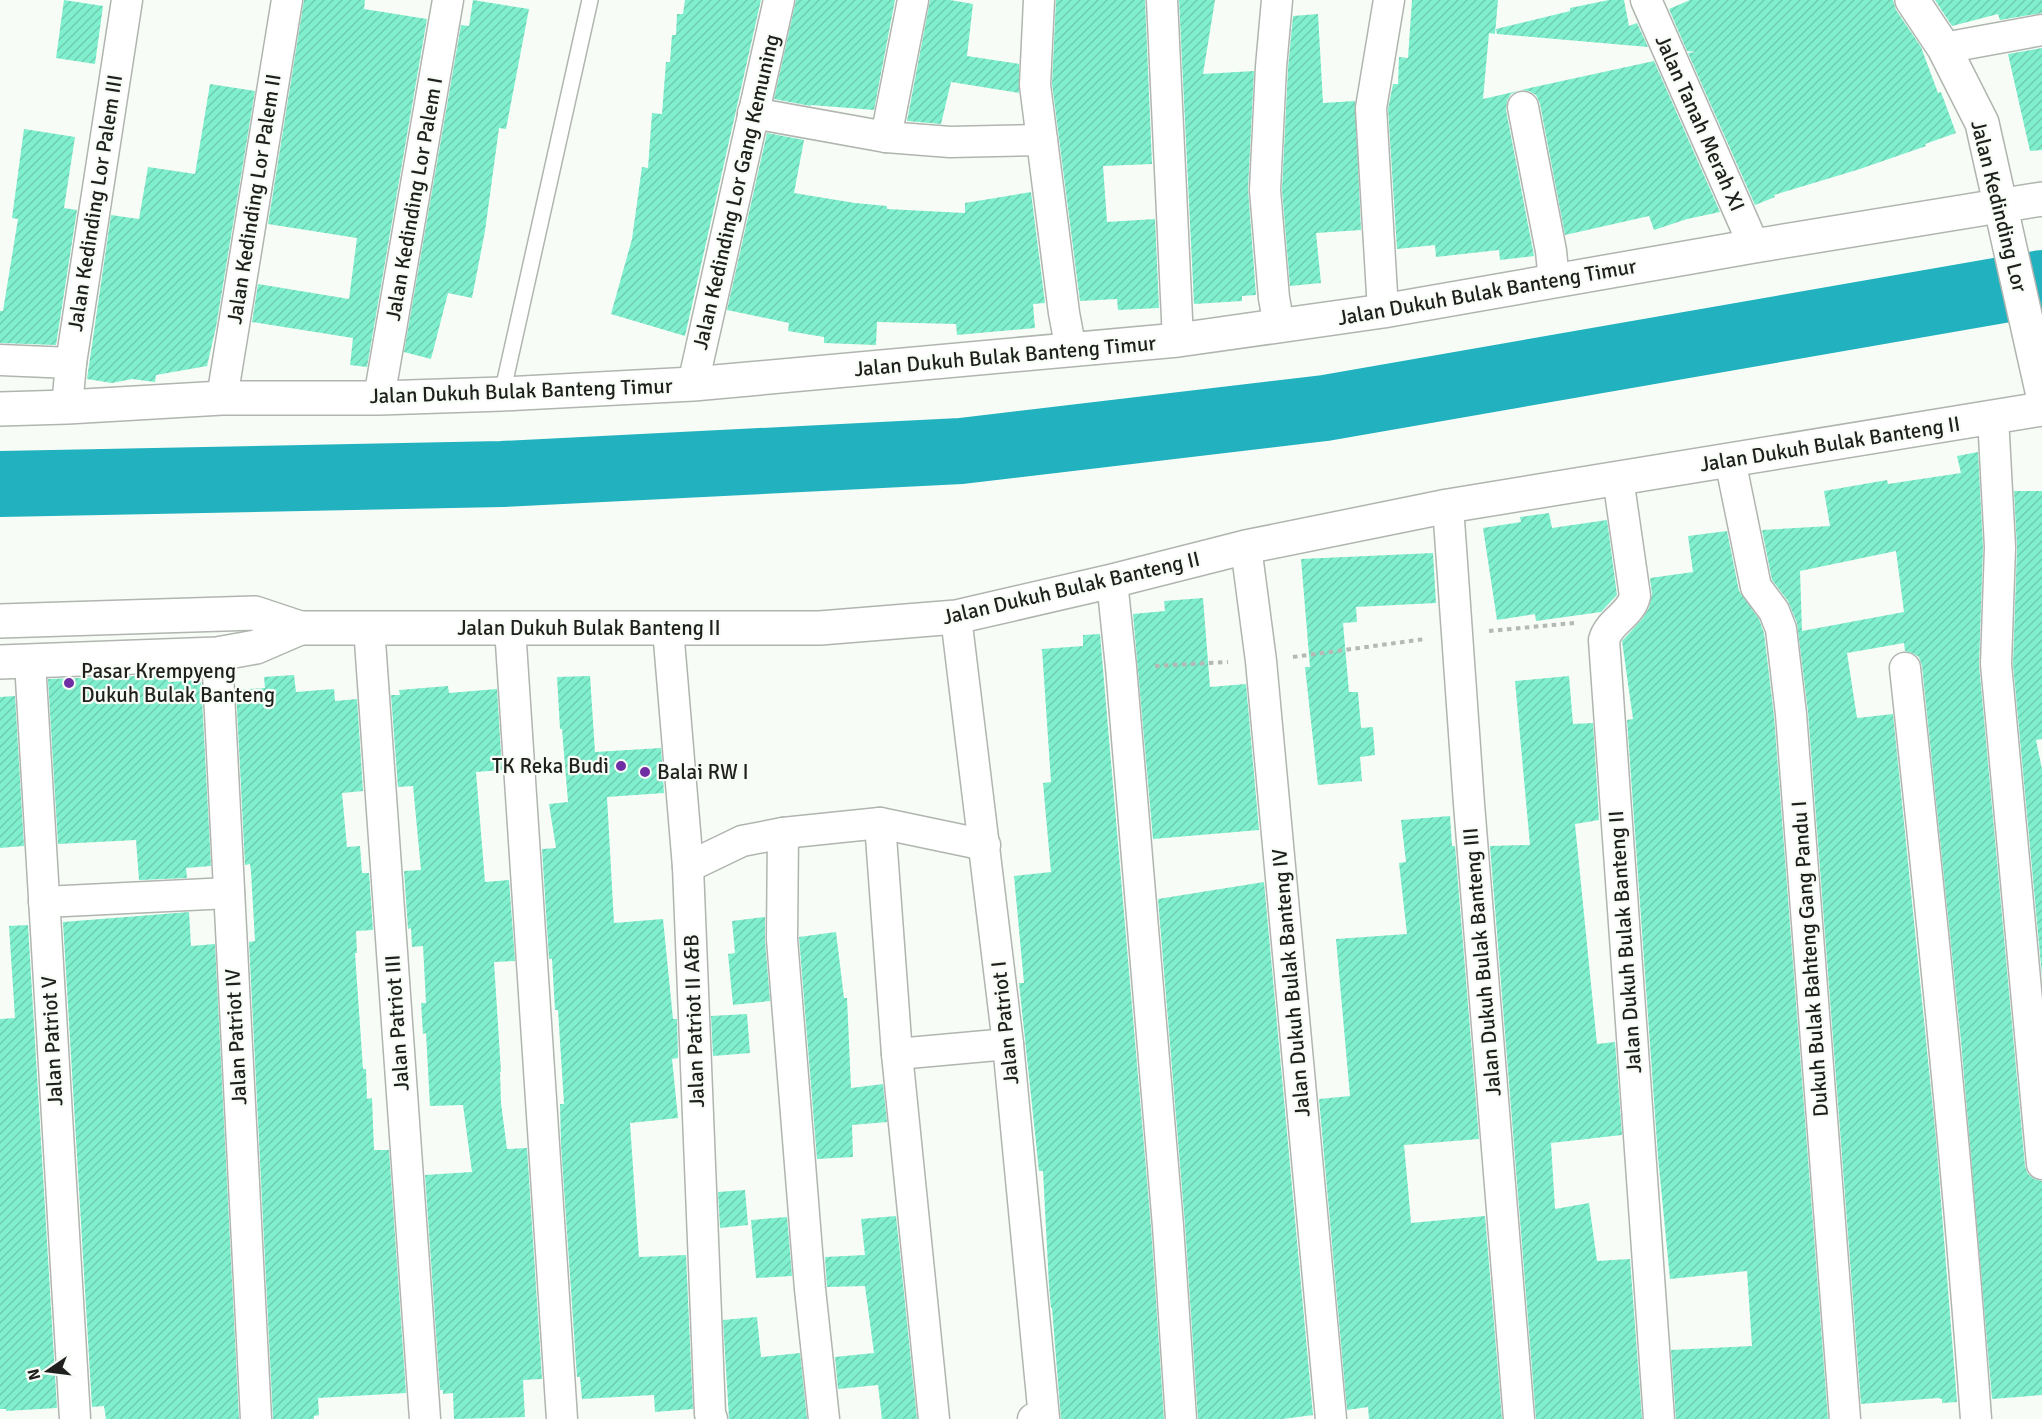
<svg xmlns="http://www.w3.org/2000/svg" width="2042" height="1419" font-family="Signika,sans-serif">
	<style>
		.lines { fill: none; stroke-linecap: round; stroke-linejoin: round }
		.river { stroke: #21b1bf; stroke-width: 66 }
		.building { fill: url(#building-hatch); fill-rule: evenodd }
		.lane-casing { stroke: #b0b5af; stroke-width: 18 }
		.street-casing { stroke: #b0b5af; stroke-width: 33 }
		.secondary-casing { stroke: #b0b5af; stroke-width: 36 }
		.path { stroke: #b5b8b4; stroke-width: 4; stroke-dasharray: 4.5 4.5; stroke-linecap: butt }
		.lane { stroke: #fff; stroke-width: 15 }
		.street { stroke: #fff; stroke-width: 30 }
		.secondary { stroke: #fff; stroke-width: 33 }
		.poi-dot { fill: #6f2ea3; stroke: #f7fcf6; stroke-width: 2 }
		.labels { text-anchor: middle; stroke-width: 4.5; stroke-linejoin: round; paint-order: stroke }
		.street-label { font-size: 21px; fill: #1f201e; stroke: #f7fcf6 }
		.poi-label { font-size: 21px; fill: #1f201e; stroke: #f7fcf6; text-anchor: start }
	</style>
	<defs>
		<pattern id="building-hatch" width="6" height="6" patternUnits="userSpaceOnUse" patternTransform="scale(1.5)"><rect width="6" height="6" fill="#80efce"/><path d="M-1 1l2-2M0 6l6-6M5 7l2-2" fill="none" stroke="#6ecdb0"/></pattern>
	</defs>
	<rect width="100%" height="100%" fill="#f7fcf6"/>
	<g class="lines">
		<polyline class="river" points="0,484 502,474 961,451 1325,408 2042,283"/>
	</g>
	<g class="building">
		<polygon points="64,0 103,6 95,64 56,58"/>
		<polygon points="304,0 365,0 364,9 427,19 367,367 350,365 353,338 252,322 258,284 349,299 357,238 268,224"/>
		<polygon points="473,0 529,9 506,129 499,128 485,231 472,298 448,293 431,359 404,352 461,25 469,26"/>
		<polygon points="685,0 761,0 685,336 611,314 632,239 642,167 648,168 652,113 662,114 666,62 670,62 672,35 676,35 677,14 683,14"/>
		<polygon points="796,0 895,0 874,110 811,105 811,106 774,99"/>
		<polygon points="930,0 950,0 973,4 967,56 1019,64 1019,93 951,82 941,124 907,121"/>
		<polygon points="1056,0 1145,0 1152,164 1103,166 1107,222 1155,219 1159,308 1118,310 1117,299 1080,301 1052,84"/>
		<polygon points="1179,0 1215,0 1203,74 1254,71 1248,189 1256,295 1242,296 1242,301 1194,304"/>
		<polygon points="1412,0 1498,0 1495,34 1489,33 1483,99 1518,91 1511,94 1507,101 1506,110 1534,256 1500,260 1499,250 1436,257 1435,245 1397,249 1388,109 1393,84 1398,84 1399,57 1408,58"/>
		<polygon points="1609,0 1624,0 1629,26 1637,23 1648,47 1497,34 1496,29 1570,11 1570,8"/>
		<polygon points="1690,0 1893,0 1896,10 1921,47 1938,93 1941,92 1956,133 1925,144 1926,146 1860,169 1774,195 1775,197 1755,205 1688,53 1696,52 1687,51 1669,9"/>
		<polygon points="1935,0 2042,0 2042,13 2000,20 1998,14 1952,26"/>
		<polygon points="1318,14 1323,103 1355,101 1361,230 1316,233 1321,283 1290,286 1282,190 1288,68 1293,16"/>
		<polygon points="2042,48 2042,150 2030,151 2008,54"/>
		<polygon points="1654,61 1720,212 1687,219 1654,230 1649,216 1565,235 1540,104 1536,95 1529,91 1521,90"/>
		<polygon points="210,84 255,91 216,327 207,366 156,375 155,382 132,379 112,383 87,379 111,215 139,219 148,167 195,174"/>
		<polygon points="24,129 75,137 64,208 77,210 56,345 0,343 0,311 3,311 18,219 12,218"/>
		<polygon points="767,133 804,140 794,193 855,203 887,206 887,209 965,213 965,203 1031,192 1045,303 1033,304 1035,328 957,335 956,324 877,322 876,345 824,343 824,337 788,331 789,323 727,310"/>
		<path d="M1978 452 1983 547 1979 665 2025 1166 2028 1174 2034 1179 2042 1181V1395L1992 1399 1961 1041 1922 666 1919 657 1912 653 1905 651 1904 643 1847 653 1857 718 1893 714 1936 1139 1957 1402 1942 1403V1399L1938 1398 1861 1404 1808 712 1797 623 1788 601 1772 580 1762 530 1830 526 1824 491 1887 480 1888 484 1961 473 1957 456ZM1896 551 1904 612 1802 631 1800 571Z"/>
		<polygon points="2014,491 2042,491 2042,739 2036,740 2042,769 2042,976 2013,664 2017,548"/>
		<polygon points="1549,513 1552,528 1607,520 1617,595 1601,612 1536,621 1535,614 1497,620 1483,528 1521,522 1520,517"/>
		<polygon points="1727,531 1739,591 1759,619 1764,633 1774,716 1828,1419 1676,1419 1671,1350 1752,1346 1747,1271 1670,1279 1658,1157 1627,720 1633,719 1622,641 1642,619 1649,608 1652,594 1650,578 1693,572 1688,536"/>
		<polygon points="1433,553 1436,603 1356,607 1357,622 1343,623 1349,692 1358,692 1361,728 1373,727 1375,755 1360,757 1362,781 1318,785 1305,667 1310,667 1301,559"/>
		<polygon points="1203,598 1210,687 1246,684 1259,830 1153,839 1133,614 1165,611 1164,601"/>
		<polygon points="1100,634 1151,1227 1164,1419 1061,1419 1052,1308 1051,1308 1049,1286 1043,1171 1039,1171 1019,983 1024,983 1014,876 1051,872 1043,783 1051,782 1042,649 1083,646 1083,635"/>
		<polygon points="168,675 168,682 201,680 211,866 186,868 187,878 139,880 136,840 58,844 48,679"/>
		<polygon points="294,675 296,692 334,689 335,701 357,699 363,791 342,793 347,847 360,846 362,873 369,873 373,930 356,931 357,953 355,953 363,1069 366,1069 367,1099 372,1098 374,1150 389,1150 406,1393 318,1398 319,1415 314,1416 314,1419 273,1419 249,942 255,941 251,872 250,864 245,865 236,690 265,688 264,677"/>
		<polygon points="590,676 595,752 661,748 664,793 607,797 614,923 663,919 673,1019 677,1019 678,1058 672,1059 678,1118 630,1123 639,1257 686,1255 693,1409 655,1412 654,1395 582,1399 580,1377 577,1377 561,1145 560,1104 564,1104 558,1010 555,1010 552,959 549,959 542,849 556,848 549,804 568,802 562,729 560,729 557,677"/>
		<polygon points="1569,676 1573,724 1593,723 1599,820 1575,824 1597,1044 1615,1042 1622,1135 1551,1143 1555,1209 1589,1203 1597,1261 1630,1259 1642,1419 1536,1419 1490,846 1530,845 1515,681"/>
		<polygon points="448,686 449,693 497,689 502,770 476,772 485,882 509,880 515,961 494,962 501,1072 500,1072 501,1103 507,1149 527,1148 542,1379 523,1380 525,1417 454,1419 453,1393 443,1394 443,1390 440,1390 425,1175 472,1172 463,1105 430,1106 426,1033 423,1034 421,1003 426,1003 423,946 412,947 411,928 408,929 404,871 421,870 413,786 398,787 391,695 400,695 399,690"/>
		<polygon points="15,696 24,846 0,848 0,697"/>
		<polygon points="1450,816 1452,846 1455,846 1479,1139 1404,1145 1408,1188 1411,1223 1485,1216 1502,1419 1369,1419 1368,1407 1347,1410 1319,1099 1350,1096 1336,939 1407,934 1399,863 1406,862 1401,820"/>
		<polygon points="1264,882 1313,1415 1283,1419 1198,1419 1185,1225 1158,899"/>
		<polygon points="189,912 191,946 215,944 239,1419 106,1419 104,1406 92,1407 63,922"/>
		<polygon points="765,917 765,940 770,1001 733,1005 728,954 735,953 732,921"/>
		<polygon points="28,925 57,1408 6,1411 6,1409 0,1409 0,1019 15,1018 9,926"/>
		<polygon points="836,932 844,998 847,998 851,1088 883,1084 887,1122 852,1125 853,1157 817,1159 799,937"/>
		<polygon points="747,1014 750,1053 713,1056 711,1016"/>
		<polygon points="745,1190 748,1225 720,1228 718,1192"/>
		<polygon points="896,1216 917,1419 882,1419 878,1385 838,1389 835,1357 874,1353 865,1286 827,1287 825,1257 865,1255 861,1219"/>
		<polygon points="787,1217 792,1276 756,1278 751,1220"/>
		<polygon points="757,1317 761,1357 800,1353 807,1419 729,1419 723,1320"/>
	</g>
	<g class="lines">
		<g class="lane-casing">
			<polyline id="lane" points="502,394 590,0"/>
		</g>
		<g class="street-casing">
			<g id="street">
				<polyline points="1039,0 1035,85 1064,313 1071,350"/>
				<polyline points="1162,0 1178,340"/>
				<polyline points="1277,0 1271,67 1265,190 1274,298 1279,326"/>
				<polyline points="1646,0 1754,246"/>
				<polyline points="1944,48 2042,30"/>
				<polyline points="1523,107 1551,251 1554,281"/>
				<polyline points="753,113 886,137 913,0"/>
				<polyline points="886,137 950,142 1042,140"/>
				<polyline points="1383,311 1371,108 1389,0"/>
				<polyline points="0,360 71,363"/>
				<polyline points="693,384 779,0"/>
				<polyline points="222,398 287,0"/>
				<polyline points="379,398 448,0"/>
				<polyline points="67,407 71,363 127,0"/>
				<polyline points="1993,417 2000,547 1996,664 2042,1164"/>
				<polyline points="1730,460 1756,587 1774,611 1781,629 1791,714 1845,1419"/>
				<path d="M1618 478 1635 596C1631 615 1609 621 1604 640L1659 1419"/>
				<polyline points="1448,506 1469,804 1519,1419"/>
				<polyline points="1246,547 1261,661 1331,1419"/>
				<polyline points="1112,581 1121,667 1168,1226 1181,1419"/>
				<polyline points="956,617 1008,1044 1044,1418 1033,1419"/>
				<polyline points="369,627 425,1419"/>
				<polyline points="510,628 562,1419"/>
				<polyline points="668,629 688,867 710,1414 712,1419"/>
				<polyline points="217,654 256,1419"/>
				<polyline points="30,662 75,1419"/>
				<path d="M1905 668C1932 918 1958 1168 1976 1419"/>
				<polyline points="880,823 897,1054 934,1419"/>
				<polyline points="783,833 782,939 810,1289 824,1419"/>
				<polyline points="688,867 742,841 783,833 880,823 985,845"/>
				<polyline points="44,902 229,893"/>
				<polyline points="897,1054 1008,1044"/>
			</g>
		</g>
		<g class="secondary-casing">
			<g id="secondary">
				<polyline points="1912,0 1944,48 1982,123 2042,391"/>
				<polyline points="0,409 67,407 222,398 379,398 502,394 693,384 1178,340 1383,311 1754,246 2042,199"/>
				<polyline points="0,621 255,613 300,628 820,628 956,617 1112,581 1246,547 1448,506 2042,409"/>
				<polyline points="0,662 217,654 256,647 300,628"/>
			</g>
		</g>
		<g class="path">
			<polyline points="1489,631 1574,623"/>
			<polyline points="1293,657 1425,639"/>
			<polyline points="1155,666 1228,662"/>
		</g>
		<use href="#lane" class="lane"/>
		<use href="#street" class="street"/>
		<use href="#secondary" class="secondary"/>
	</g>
	<g class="poi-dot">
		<circle cx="69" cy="683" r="6"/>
		<circle cx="621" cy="766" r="6"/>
		<circle cx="645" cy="772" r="6"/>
	</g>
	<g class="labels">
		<g class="street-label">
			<text transform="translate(1700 123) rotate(66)" y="7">Jalan Tanah Merah XI</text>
			<text transform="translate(736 192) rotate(-77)" y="7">Jalan Kedinding Lor Gang Kemuning</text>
			<text transform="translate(254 199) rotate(-81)" y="7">Jalan Kedinding Lor Palem II</text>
			<text transform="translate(414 199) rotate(-80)" y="7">Jalan Kedinding Lor Palem I</text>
			<text transform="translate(95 203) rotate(-81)" y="7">Jalan Kedinding Lor Palem III</text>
			<text transform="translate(1999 206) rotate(76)" y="7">Jalan Kedinding Lor</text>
			<text transform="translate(1487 292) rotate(-10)" y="7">Jalan Dukuh Bulak Banteng Timur</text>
			<text transform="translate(1005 356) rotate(-5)" y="7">Jalan Dukuh Bulak Banteng Timur</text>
			<text transform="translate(521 391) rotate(-2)" y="7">Jalan Dukuh Bulak Banteng Timur</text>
			<text transform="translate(1830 444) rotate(-9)" y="7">Jalan Dukuh Bulak Banteng II</text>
			<text transform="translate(1071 588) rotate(-13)" y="7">Jalan Dukuh Bulak Banteng II</text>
			<text x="589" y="635">Jalan Dukuh Bulak Banteng II</text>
			<text transform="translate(1625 942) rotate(-94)" y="7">Jalan Dukuh Bulak Banteng II</text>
			<text transform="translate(1810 959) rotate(-94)" y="7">Dukuh Bulak Bahteng Gang Pandu I</text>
			<text transform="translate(1482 962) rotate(-95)" y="7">Jalan Dukuh Bulak Banteng III</text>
			<text transform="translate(1291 983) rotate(-95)" y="7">Jalan Dukuh Bulak Banteng IV</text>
			<text transform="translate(694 1021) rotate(-92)" y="7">Jalan Patriot II A&amp;B</text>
			<text transform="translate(397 1023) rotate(-94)" y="7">Jalan Patriot III</text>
			<text transform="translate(1005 1023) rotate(-96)" y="7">Jalan Patriot I</text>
			<text transform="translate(236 1037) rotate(-93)" y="7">Jalan Patriot IV</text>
			<text transform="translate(52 1041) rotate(-93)" y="7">Jalan Patriot V</text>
		</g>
		<g class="poi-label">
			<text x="81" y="678">Pasar Krempyeng<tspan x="81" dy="24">Dukuh Bulak Banteng</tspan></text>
			<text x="609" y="773" text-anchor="end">TK Reka Budi</text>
			<text x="657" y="779">Balai RW I</text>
		</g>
	</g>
	<g transform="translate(48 1371) rotate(256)" stroke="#f7fcf6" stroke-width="4.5" paint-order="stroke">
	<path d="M0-4.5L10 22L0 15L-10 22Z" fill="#1f201e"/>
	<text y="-9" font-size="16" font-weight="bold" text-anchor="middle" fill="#1f201e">N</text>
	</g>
</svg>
